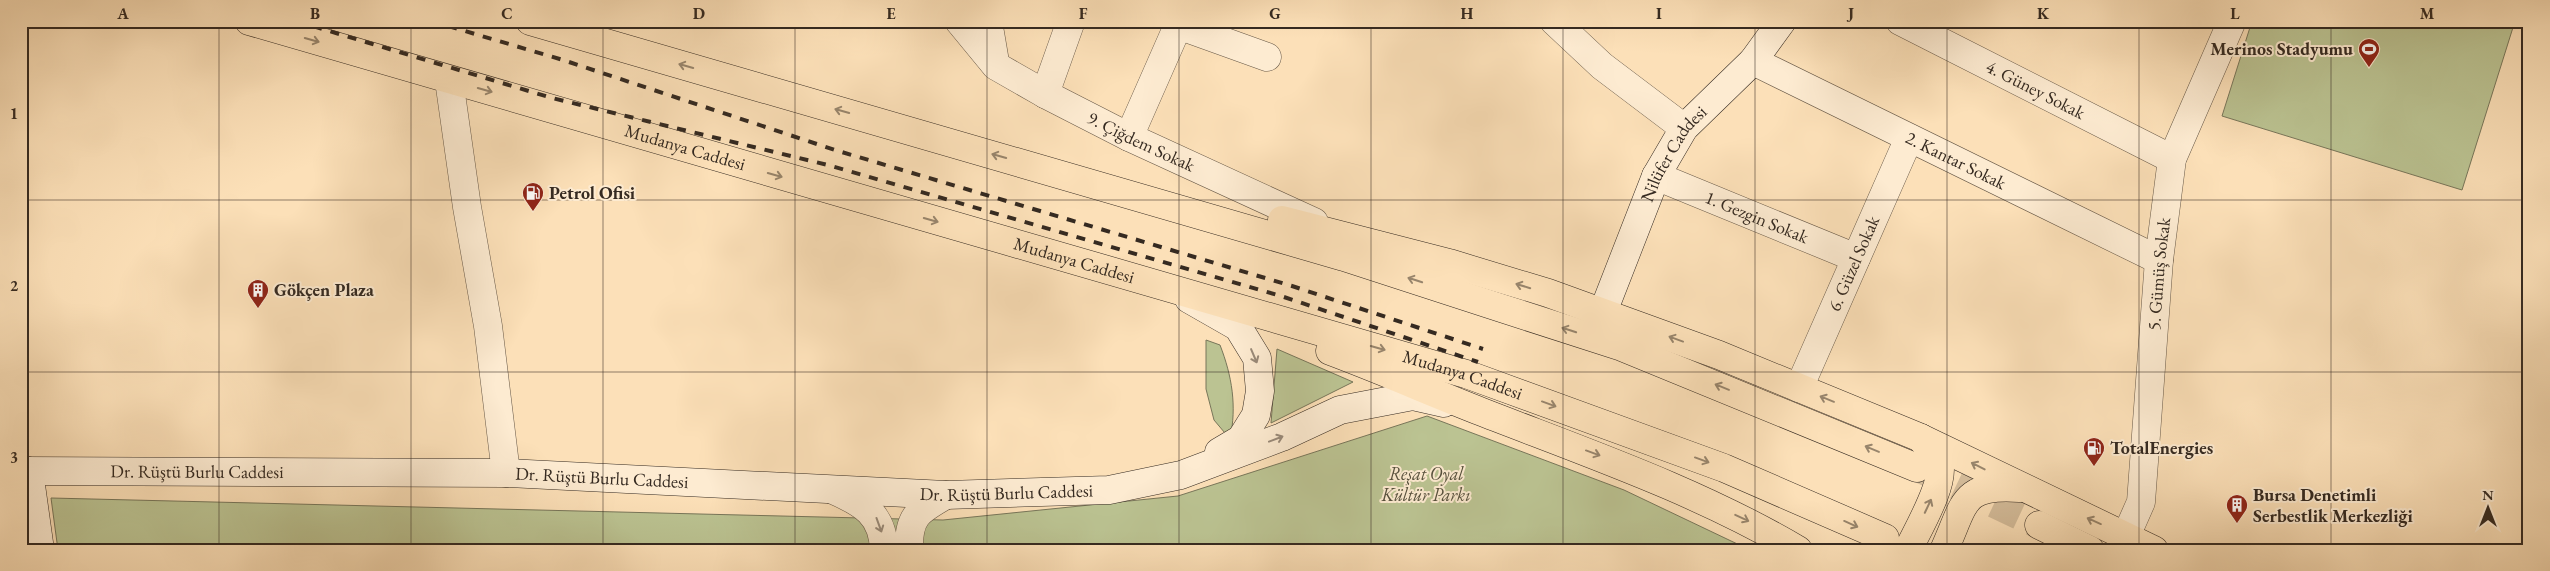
<svg xmlns="http://www.w3.org/2000/svg" width="2550" height="571" font-family="'EB Garamond',serif">
	<style>
		.green { fill: #bbc392; stroke: #78765a }
		.lines { fill: none; stroke-linecap: round; stroke-linejoin: round }
		.trunk-tunnel { stroke: #d4bc9a; stroke-width: 28; stroke-dasharray: 28 14; stroke-linecap: butt }
		.minor-casing { stroke: #675847; stroke-width: 29 }
		.secondary-casing { stroke: #352a21; stroke-width: 29 }
		.trunk-casing { stroke: #352a21; stroke-width: 29 }
		.minor { stroke: #fdebd1; stroke-width: 28 }
		.secondary { stroke: #fdebd1; stroke-width: 28 }
		.trunk { stroke: #fce0b8; stroke-width: 28 }
		.rail { stroke: #352a21; stroke-width: 4; stroke-dasharray: 9 9; stroke-linecap: butt }
		.oneway { stroke: #98856c }
		.oneway2 { stroke: #998a79 }
		.grid { fill: none; stroke: #352a21; stroke-width: 1; stroke-opacity: 0.55 }
		.labels { text-anchor: middle; stroke-width: 4; stroke-linejoin: round; paint-order: stroke }
		.poi-label { font-size: 18px; font-weight: bold; fill: #352a21; stroke: #fdebd1; text-anchor: start }
		.street-label { font-size: 18px; fill: #352a21; stroke: #fdebd1 }
		.park-label { font-size: 18px; font-style: italic; fill: #56503d; stroke: #fdebd1 }
		.neatline { fill: none; stroke: #352a21; stroke-width: 2 }
		.grid-label { font-size: 16px; text-anchor: middle; font-weight: bold; fill: #352a21 }
	</style>
	<rect width="100%" height="100%" fill="#fce0b8"/>
	<filter id="stains"><feTurbulence type="fractalNoise" baseFrequency=".004" numOctaves="4"/><feColorMatrix values="0 0 0 0 .2 0 0 0 0 .09 0 0 0 0 .02 0 0 0 .5 -.17"/></filter>
	<radialGradient id="worn" r=".72"><stop offset=".6" stop-color="#630" stop-opacity="0"/><stop offset="1" stop-color="#630" stop-opacity=".3"/></radialGradient>
	<g class="green">
		<polygon points="2252,21 2515,21 2462,190 2222,116"/>
		<path d="M1206 340 1220 345C1232 376 1237 406 1230 439L1214 420 1206 389Z"/>
		<polygon points="1277,349 1353,382 1271,423"/>
		<polygon points="1427,416 1624,490 1750,550 58,550 51,498 943,520 1178,496"/>
	</g>
	<g class="lines">
		<polyline class="trunk-tunnel" points="1918,468 2039,525"/>
		<g class="minor-casing">
			<g id="minor">
				<path id="s1" d="M959 21 996 66 1045 94 1129 137 1314 222"/>
				<polyline points="988,21 995,62"/>
				<polyline points="1554,21 1602,66 1684,128"/>
				<path id="s2" d="M1900 21 2172 159"/>
				<polyline points="1178,25 1267,57"/>
				<path id="s3" d="M1753 61 2159 260"/>
				<polyline points="449,80 467,207 488,326 506,473"/>
				<polyline points="1045,94 1071,21"/>
				<polyline points="1129,137 1180,21"/>
				<path id="s4" d="M1656 176 1856 258"/>
				<path id="s5" d="M1799 388 1909 138"/>
				<path d="M833 490C863 503 883 514 884 550"/>
				<path id="s6" d="M2126 536 2141 502 2159 260 2172 159 2232 21"/>
				<path d="M909 550C908 516 918 511 946 495"/>
			</g>
		</g>
		<g class="secondary-casing">
			<g id="secondary">
				<polyline points="1189,299 1238,327 1257,358 1260,391 1256,415 1241,439 1219,452"/>
				<path id="s7" d="M1603 312 1656 176 1684 128 1753 61 1782 21"/>
				<path id="s8" d="M21 471 506 473 946 495 1109 490 1181 475 1282 437 1340 410 1413 396 1444 403"/>
				<polyline points="29,471 40,550"/>
			</g>
		</g>
		<g class="trunk-casing">
			<g id="trunk">
				<path id="s9" d="M249 21 1466 374 1724 468 1885 538"/>
				<polyline points="530,21 1344,257 1501,308 1622,347 1917,468"/>
				<polyline points="1282,220 1449,263 1548,293 1719,355 1921,438 2154,550"/>
				<path d="M1330 351C1381 370 1431 392 1482 412 1590 454 1698 491 1798 550"/>
				<polyline points="2039,525 2090,550"/>
				<path d="M1908 550C1917 531 1946 482 1939 463 1935 454 1926 445 1921 438"/>
				<path d="M1944 550C1966 502 1961 484 2020 488"/>
			</g>
		</g>
		<use href="#minor" class="minor"/>
		<use href="#secondary" class="secondary"/>
		<use href="#trunk" class="trunk"/>
		<g class="rail">
			<polyline points="296,21 552,98 828,165 1281,296 1478,362"/>
			<polyline points="431,21 563,60 835,150 1292,286 1483,349"/>
		</g>
	</g>
	<defs><path id="oneway-shaft" d="M-6 0H5M1.5-3L5.5 0L1.5 3" fill="none" stroke-width="1.6" stroke-linecap="round" stroke-linejoin="round" transform="scale(1.25)"/></defs>
	<g class="oneway">
		<use href="#oneway-shaft" transform="translate(312 40) rotate(16)"/>
		<use href="#oneway-shaft" transform="translate(686 66) rotate(-164)"/>
		<use href="#oneway-shaft" transform="translate(485 90) rotate(16)"/>
		<use href="#oneway-shaft" transform="translate(842 111) rotate(-164)"/>
		<use href="#oneway-shaft" transform="translate(999 156) rotate(-164)"/>
		<use href="#oneway-shaft" transform="translate(775 175) rotate(16)"/>
		<use href="#oneway-shaft" transform="translate(931 220) rotate(16)"/>
		<use href="#oneway-shaft" transform="translate(1415 280) rotate(-162)"/>
		<use href="#oneway-shaft" transform="translate(1523 286) rotate(-163)"/>
		<use href="#oneway-shaft" transform="translate(1569 330) rotate(-162)"/>
		<use href="#oneway-shaft" transform="translate(1676 339) rotate(-160)"/>
		<use href="#oneway-shaft" transform="translate(1378 348) rotate(16)"/>
		<use href="#oneway-shaft" transform="translate(1722 387) rotate(-158)"/>
		<use href="#oneway-shaft" transform="translate(1827 399) rotate(-158)"/>
		<use href="#oneway-shaft" transform="translate(1549 404) rotate(20)"/>
		<use href="#oneway-shaft" transform="translate(1872 449) rotate(-157)"/>
		<use href="#oneway-shaft" transform="translate(1593 453) rotate(20)"/>
		<use href="#oneway-shaft" transform="translate(1702 460) rotate(20)"/>
		<use href="#oneway-shaft" transform="translate(1978 466) rotate(-153)"/>
		<use href="#oneway-shaft" transform="translate(1928 506) rotate(-65)"/>
		<use href="#oneway-shaft" transform="translate(1742 518) rotate(25)"/>
		<use href="#oneway-shaft" transform="translate(2094 521) rotate(-156)"/>
		<use href="#oneway-shaft" transform="translate(1851 524) rotate(24)"/>
	</g>
	<g class="oneway2">
		<use href="#oneway-shaft" transform="translate(1254 356) rotate(67)"/>
		<use href="#oneway-shaft" transform="translate(1276 439) rotate(-21)"/>
		<use href="#oneway-shaft" transform="translate(879 525) rotate(70)"/>
	</g>
	<path class="grid" d="M219 21V550M411 21V550M603 21V550M795 21V550M987 21V550M1179 21V550M1371 21V550M1563 21V550M1755 21V550M1947 21V550M2139 21V550M2331 21V550M21 200H2529M21 372H2529"/>
	<defs>
		<g id="stadium-pin" transform="scale(1.125)"><path d="M0 17L-7.5 6A9.5 9.5 0 1 1 7.5 6Z" fill="#8f2418" stroke="#fdebd1"/><path d="M0-5a6.5 5 0 1 0 0 10a6.5 5 0 1 0 0-10ZM-3.5-1.8h7v3.6h-7Z" fill="#fff"/></g>
		<g id="fuel-pin" transform="scale(1.125)"><path d="M0 17L-7.5 6A9.5 9.5 0 1 1 7.5 6Z" fill="#8f2418" stroke="#fdebd1"/><path d="M-5.5-6h7V0h2V4h1.3V-2.5L3-4.5l.8-.8L6-3V5H2.5V1h-1V6h-7ZM-4.2-4.7v3.2H.2V-4.7Z" fill="#fff"/></g>
		<g id="building-pin" transform="scale(1.125)"><path d="M0 17L-7.5 6A9.5 9.5 0 1 1 7.5 6Z" fill="#8f2418" stroke="#fdebd1"/><path d="M-4-6H4V6H1V3H-1V6H-4ZM-2.5-4.3h1.7v1.8h-1.7ZM.8-4.3h1.7v1.8H.8ZM-2.5-1h1.7V.8h-1.7ZM.8-1h1.7V.8H.8Z" fill="#fff"/></g>
	</defs>
	<g fill-rule="evenodd">
		<use href="#stadium-pin" x="2369" y="49"/>
		<use href="#fuel-pin" x="533" y="193"/>
		<use href="#building-pin" x="258" y="290"/>
		<use href="#fuel-pin" x="2094" y="448"/>
		<use href="#building-pin" x="2237" y="505"/>
	</g>
	<g class="labels">
		<g class="poi-label">
			<text x="2353" y="55" text-anchor="end">Merinos Stadyumu</text>
			<text x="549" y="199">Petrol Ofisi</text>
			<text x="274" y="296">Gökçen Plaza</text>
			<text x="2110" y="454">TotalEnergies</text>
			<text x="2253" y="501">Bursa Denetimli<tspan x="2253" dy="21">Serbestlik Merkezliği</tspan></text>
		</g>
		<g class="street-label">
			<text dy="6" stroke="none"><textPath href="#s2" startOffset="152">4. Güney Sokak</textPath></text>
			<text dy="6" stroke="none"><textPath href="#s1" startOffset="222">9. Çiğdem Sokak</textPath></text>
			<text dy="6" stroke="none"><textPath href="#s9" startOffset="454">Mudanya Caddesi</textPath></text>
			<text dy="6" stroke="none"><textPath href="#s7" startOffset="174">Nilüfer Caddesi</textPath></text>
			<text dy="6" stroke="none"><textPath href="#s3" startOffset="226">2. Kantar Sokak</textPath></text>
			<text dy="6" stroke="none"><textPath href="#s4" startOffset="109">1. Gezgin Sokak</textPath></text>
			<text dy="6" stroke="none"><textPath href="#s9" startOffset="859">Mudanya Caddesi</textPath></text>
			<text dy="6" stroke="none"><textPath href="#s5" startOffset="136">6. Güzel Sokak</textPath></text>
			<text dy="6" stroke="none"><textPath href="#s6" startOffset="266">5. Gümüş Sokak</textPath></text>
			<text dy="6" stroke="none"><textPath href="#s9" startOffset="1264">Mudanya Caddesi</textPath></text>
			<text dy="6" stroke="none"><textPath href="#s8" startOffset="176">Dr. Rüştü Burlu Caddesi</textPath></text>
			<text dy="6" stroke="none"><textPath href="#s8" startOffset="581">Dr. Rüştü Burlu Caddesi</textPath></text>
			<text dy="6" stroke="none"><textPath href="#s8" startOffset="986">Dr. Rüştü Burlu Caddesi</textPath></text>
		</g>
		<g class="park-label">
			<text x="1426" y="480">Reşat Oyal<tspan x="1426" dy="21">Kültür Parkı</tspan></text>
		</g>
	</g>
	<rect width="2550" height="571" fill="none" stroke="#fce0b8" stroke-width="55"/>
	<g transform="translate(2488 508)" stroke="#fdebd1" stroke-width="4" paint-order="stroke">
	<path d="M0-4L9 19L0 12L-9 19Z" fill="#352a21"/>
	<text y="-8" font-size="14" font-weight="bold" text-anchor="middle" fill="#352a21">N</text>
	</g>
	<rect x="28" y="28" width="2494" height="516" class="neatline"/>
	<g class="grid-label">
		<text x="123" y="19">A</text>
		<text x="315" y="19">B</text>
		<text x="507" y="19">C</text>
		<text x="699" y="19">D</text>
		<text x="891" y="19">E</text>
		<text x="1083" y="19">F</text>
		<text x="1275" y="19">G</text>
		<text x="1467" y="19">H</text>
		<text x="1659" y="19">I</text>
		<text x="1851" y="19">J</text>
		<text x="2043" y="19">K</text>
		<text x="2235" y="19">L</text>
		<text x="2427" y="19">M</text>
		<text x="14" y="119">1</text>
		<text x="14" y="291">2</text>
		<text x="14" y="463">3</text>
	</g>
	<rect width="100%" height="100%" filter="url(#stains)"/>
	<rect width="100%" height="100%" fill="url(#worn)"/>
</svg>
